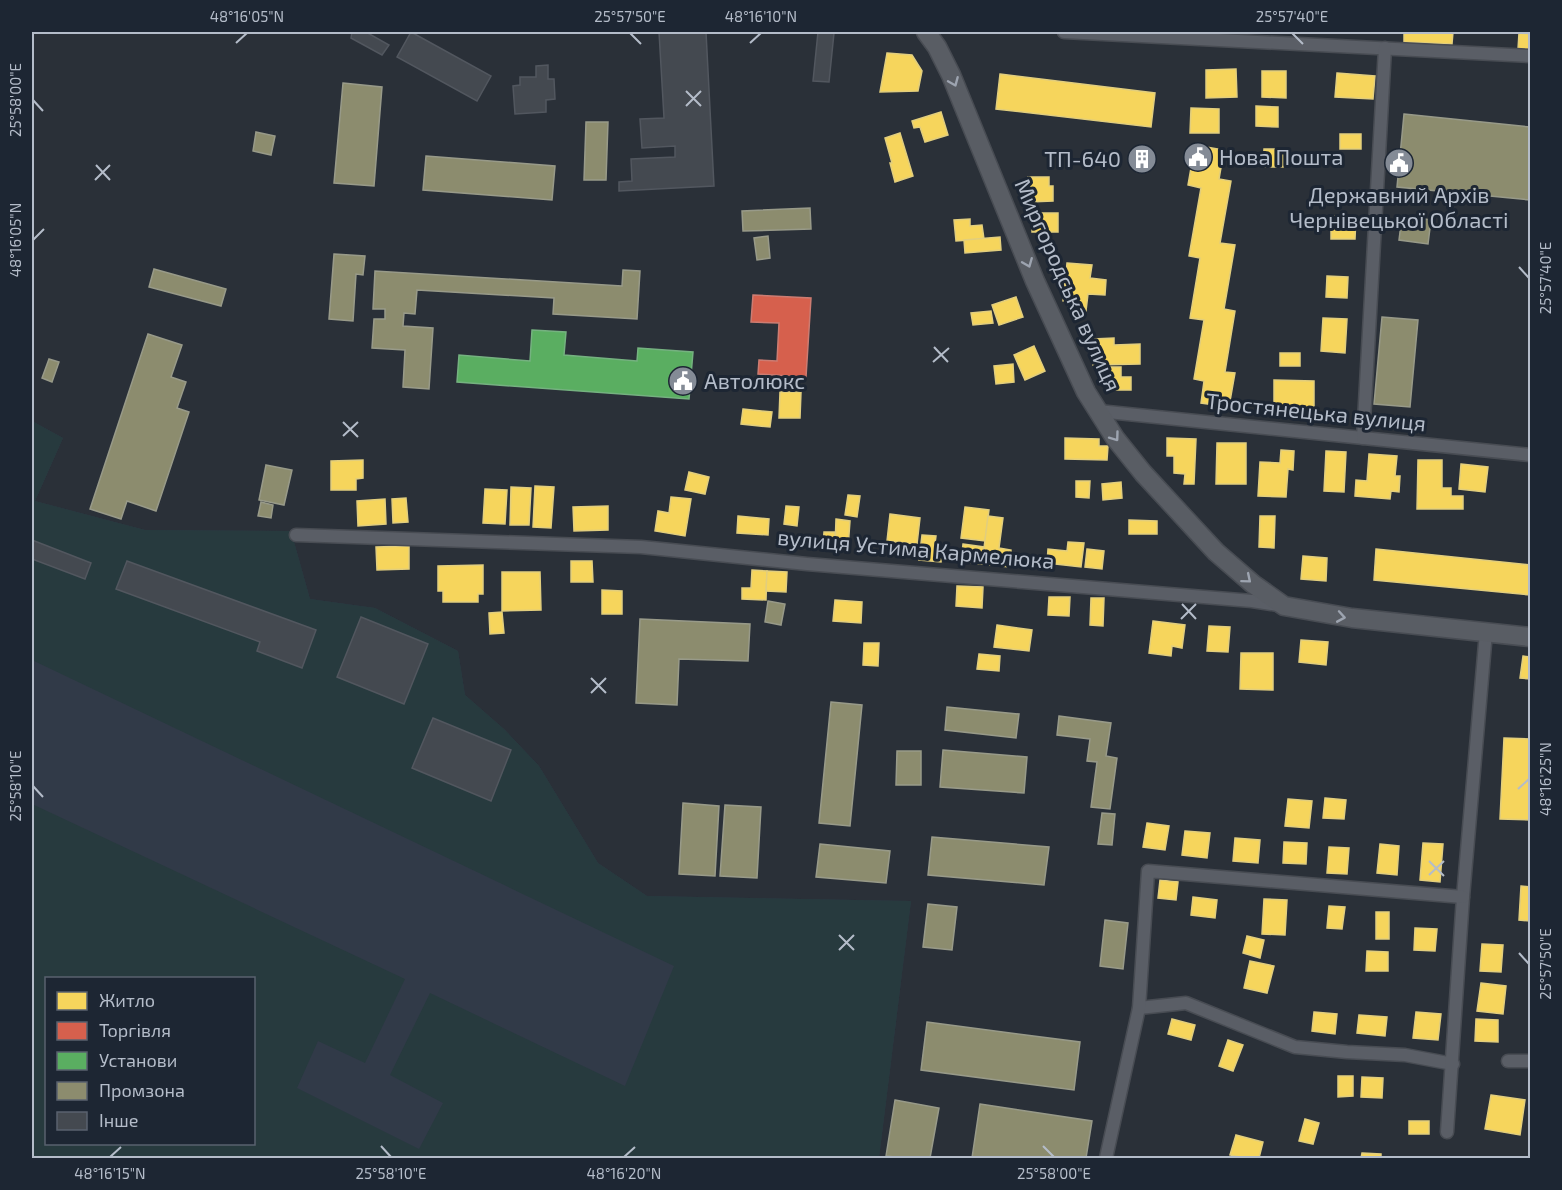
<svg xmlns="http://www.w3.org/2000/svg" width="1562" height="1190" font-family="'Exo 2',sans-serif">
	<style>
		.airport { fill: #313a48; fill-rule: evenodd }
		.green { fill: #273a3e; fill-rule: evenodd }
		.homes { fill: #f6d55c; stroke: #e2ce7d; stroke-width: 1.5 }
		.shops { fill: #d6604d; stroke: #cc7c72; stroke-width: 1.5 }
		.public { fill: #5aae61; stroke: #75b280; stroke-width: 1.5 }
		.industry { fill: #8c8c6e; stroke: #989a89; stroke-width: 1.5 }
		.building { fill: #444950; stroke: #52575f; stroke-width: 1.5 }
		.lines { fill: none; stroke-linecap: round; stroke-linejoin: round }
		.minor-casing { stroke: #484c53; stroke-width: 15 }
		.secondary-casing { stroke: #484c53; stroke-width: 21 }
		.minor { stroke: #5a5e66; stroke-width: 12 }
		.secondary { stroke: #595d64; stroke-width: 18 }
		.oneway { stroke: #9da4b0 }
		.ticks { fill: none; stroke: #b4bcc9; stroke-width: 2 }
		.labels { text-anchor: middle; stroke-width: 6; stroke-linejoin: round; paint-order: stroke }
		.poi-label { font-size: 22px; fill: #b4bcc9; stroke: #1d2633; text-anchor: start }
		.street-label { font-size: 22px; fill: #b4bcc9; stroke: #1d2633 }
		.neatline { fill: none; stroke: #b4bcc9; stroke-width: 2 }
		.ticks-label { font-size: 15px; text-anchor: middle; fill: #b4bcc9 }
	</style>
	<rect width="100%" height="100%" fill="#2a3038"/>
	<path class="airport" d="M32 421 63 438 35 501 145 530 291 531 310 599 375 608 458 651 465 695 505 730 539 766 598 863 647 896 911 901 879 1158H32ZM46 978H254V1144H46Z"/>
	<path class="green" d="M32 421 63 438 35 501 145 530 291 531 310 599 375 608 458 651 465 695 505 730 539 766 598 863 647 896 911 901 879 1158H32V804L405 979 365 1063 318 1041 297 1088 419 1149 443 1103 390 1075 430 993 625 1086 674 966 32 660ZM46 978H254V1144H46Z"/>
	<g class="homes">
		<polygon points="1404,32 1453,32 1452,44 1404,42"/>
		<polygon points="1519,33 1530,34 1530,50 1518,49"/>
		<polygon points="887,53 912,55 922,71 918,91 880,92"/>
		<polygon points="1236,69 1237,97 1206,98 1206,70"/>
		<polygon points="1262,71 1286,71 1286,98 1262,97"/>
		<polygon points="1337,73 1375,76 1373,99 1335,97"/>
		<polygon points="1000,74 1155,93 1151,127 996,109"/>
		<polygon points="1256,106 1278,107 1278,127 1256,126"/>
		<polygon points="1191,108 1219,109 1219,133 1190,133"/>
		<polygon points="941,112 948,135 925,142 920,127 914,128 912,121"/>
		<polygon points="900,133 913,176 895,182 890,163 892,163 885,138"/>
		<rect x="1340" y="134" width="21" height="15"/>
		<polygon points="1195,145 1224,150 1219,179 1231,181 1220,243 1235,245 1224,309 1235,311 1225,372 1235,373 1229,407 1201,403 1204,381 1194,379 1204,320 1190,318 1200,258 1189,256 1201,188 1188,185"/>
		<polygon points="1264,149 1283,149 1283,167 1263,167"/>
		<polygon points="1132,151 1154,153 1152,168 1131,166"/>
		<polygon points="1028,177 1049,177 1049,186 1053,186 1053,201 1029,202"/>
		<rect x="1032" y="213" width="26" height="19"/>
		<polygon points="1331,216 1356,217 1355,239 1331,239"/>
		<polygon points="970,219 970,226 982,225 984,239 956,241 954,220"/>
		<polygon points="1000,237 1001,250 965,253 964,240"/>
		<polygon points="1067,263 1092,265 1090,278 1106,280 1105,295 1088,294 1086,311 1068,309 1069,302 1063,301"/>
		<polygon points="1327,276 1348,277 1347,298 1326,297"/>
		<polygon points="1016,297 1023,317 999,325 992,305"/>
		<polygon points="991,311 993,323 973,325 971,313"/>
		<polygon points="1323,318 1347,319 1345,353 1321,351"/>
		<polygon points="1114,338 1114,345 1140,344 1140,364 1093,365 1093,339"/>
		<polygon points="1034,346 1045,371 1025,380 1014,355"/>
		<rect x="1280" y="353" width="20" height="13"/>
		<polygon points="1013,364 1014,382 996,384 994,366"/>
		<polygon points="1108,367 1121,367 1121,377 1131,377 1131,390 1108,390"/>
		<polygon points="1274,380 1314,381 1314,407 1274,406"/>
		<polygon points="780,392 801,392 800,418 779,418"/>
		<polygon points="743,409 772,412 770,427 741,424"/>
		<polygon points="1065,438 1099,439 1099,446 1108,446 1107,460 1065,459"/>
		<polygon points="1167,438 1196,439 1194,484 1184,484 1185,474 1174,473 1174,456 1167,456"/>
		<polygon points="1217,443 1246,443 1246,484 1216,484"/>
		<polygon points="1281,450 1294,451 1293,470 1288,469 1286,497 1258,496 1260,462 1280,463"/>
		<polygon points="1326,451 1346,452 1344,492 1324,491"/>
		<polygon points="1369,454 1397,456 1395,476 1400,476 1399,492 1391,491 1390,499 1355,496 1356,480 1367,481"/>
		<polygon points="363,460 363,478 356,479 356,490 331,490 331,461"/>
		<polygon points="1418,460 1442,460 1442,488 1451,488 1451,496 1463,496 1463,509 1417,509"/>
		<polygon points="1461,464 1488,467 1485,492 1459,489"/>
		<polygon points="689,472 709,477 705,494 685,490"/>
		<polygon points="1076,481 1090,481 1089,498 1076,497"/>
		<polygon points="1121,482 1122,498 1103,500 1102,484"/>
		<polygon points="535,486 554,487 551,528 533,527"/>
		<polygon points="511,487 531,488 529,525 510,525"/>
		<polygon points="485,489 507,490 505,524 483,523"/>
		<polygon points="848,495 860,496 857,517 845,515"/>
		<polygon points="671,497 691,499 685,536 655,531 658,511 669,513"/>
		<polygon points="406,498 408,522 393,523 392,499"/>
		<polygon points="385,499 386,524 358,526 357,501"/>
		<polygon points="608,506 608,530 574,531 573,507"/>
		<polygon points="786,506 799,507 797,526 784,524"/>
		<polygon points="965,507 989,510 985,541 961,538"/>
		<polygon points="890,514 920,518 917,544 887,541"/>
		<polygon points="738,516 769,519 768,535 737,533"/>
		<polygon points="988,516 1003,518 999,548 1011,550 1009,567 982,564"/>
		<polygon points="1260,516 1275,516 1274,548 1259,547"/>
		<polygon points="836,519 850,521 848,548 835,547"/>
		<polygon points="1129,520 1157,521 1157,534 1129,534"/>
		<polygon points="824,532 835,532 835,547 823,546"/>
		<polygon points="922,535 936,536 935,544 943,545 941,562 919,560"/>
		<polygon points="1068,542 1084,543 1081,567 1047,563 1048,549 1067,551"/>
		<polygon points="963,544 984,547 982,564 961,562"/>
		<polygon points="409,546 409,569 377,570 376,547"/>
		<polygon points="1087,549 1104,551 1102,569 1085,567"/>
		<polygon points="1376,549 1530,565 1530,595 1374,580"/>
		<polygon points="1303,556 1327,558 1326,581 1301,579"/>
		<polygon points="571,561 592,561 593,582 571,582"/>
		<polygon points="483,565 483,594 478,594 478,602 443,602 443,591 438,591 438,566"/>
		<polygon points="752,570 767,571 766,600 742,599 742,588 751,588"/>
		<polygon points="767,571 787,572 786,592 766,591"/>
		<polygon points="502,572 540,572 541,610 502,611"/>
		<polygon points="957,586 983,587 982,608 956,606"/>
		<polygon points="602,590 622,591 622,614 602,614"/>
		<polygon points="1049,597 1070,597 1069,616 1048,615"/>
		<polygon points="1091,598 1104,598 1103,626 1090,625"/>
		<polygon points="835,600 862,602 861,623 833,621"/>
		<polygon points="502,612 504,633 490,634 489,613"/>
		<polygon points="1153,621 1185,625 1182,648 1172,646 1171,656 1149,653"/>
		<polygon points="997,625 1032,630 1029,651 994,647"/>
		<polygon points="1209,626 1230,627 1228,652 1207,651"/>
		<polygon points="1301,640 1328,642 1326,665 1299,662"/>
		<polygon points="864,643 879,643 878,666 863,665"/>
		<polygon points="1241,653 1273,653 1273,690 1240,689"/>
		<polygon points="979,654 1000,656 999,671 977,669"/>
		<polygon points="1523,656 1530,657 1530,679 1520,678"/>
		<polygon points="1504,738 1530,739 1530,820 1500,819"/>
		<polygon points="1325,798 1346,800 1344,819 1323,818"/>
		<polygon points="1288,799 1312,801 1309,828 1285,826"/>
		<polygon points="1147,823 1169,826 1165,850 1143,847"/>
		<polygon points="1185,831 1210,833 1207,858 1182,855"/>
		<polygon points="1235,838 1260,840 1258,863 1233,861"/>
		<polygon points="1284,842 1307,843 1306,864 1283,863"/>
		<polygon points="1423,843 1443,844 1440,882 1420,880"/>
		<polygon points="1380,844 1399,846 1397,875 1377,873"/>
		<polygon points="1329,847 1349,848 1347,874 1327,873"/>
		<polygon points="1160,880 1178,882 1176,900 1158,898"/>
		<polygon points="1521,886 1530,887 1530,921 1519,920"/>
		<polygon points="1193,897 1217,900 1215,918 1191,915"/>
		<polygon points="1264,899 1287,900 1285,935 1262,934"/>
		<polygon points="1329,906 1345,907 1342,929 1327,928"/>
		<rect x="1376" y="912" width="13" height="27"/>
		<polygon points="1415,928 1437,929 1435,951 1414,950"/>
		<polygon points="1247,936 1264,940 1260,958 1243,953"/>
		<polygon points="1482,944 1503,945 1501,972 1480,971"/>
		<polygon points="1367,951 1388,952 1388,971 1366,971"/>
		<polygon points="1250,961 1274,966 1267,993 1244,988"/>
		<polygon points="1481,983 1506,986 1503,1014 1477,1011"/>
		<polygon points="1314,1012 1337,1014 1335,1034 1312,1031"/>
		<polygon points="1416,1012 1441,1014 1438,1040 1413,1038"/>
		<polygon points="1359,1015 1387,1017 1385,1036 1357,1033"/>
		<polygon points="1172,1019 1195,1025 1191,1040 1168,1034"/>
		<polygon points="1476,1019 1498,1020 1498,1042 1475,1041"/>
		<polygon points="1228,1040 1243,1045 1233,1071 1219,1066"/>
		<polygon points="1338,1076 1353,1076 1353,1096 1338,1097"/>
		<polygon points="1362,1077 1383,1078 1382,1098 1361,1097"/>
		<polygon points="1491,1095 1525,1100 1520,1135 1485,1129"/>
		<polygon points="1305,1119 1319,1123 1313,1144 1299,1141"/>
		<rect x="1409" y="1121" width="20" height="13"/>
		<polygon points="1236,1135 1263,1142 1259,1158 1244,1158 1230,1155"/>
		<polygon points="1362,1153 1381,1154 1381,1158 1361,1158"/>
	</g>
	<polygon class="shops" points="753,295 811,298 806,377 758,374 759,360 777,361 779,323 751,322"/>
	<polygon class="public" points="532,330 566,332 564,355 637,361 638,348 693,352 689,399 457,382 459,355 530,361"/>
	<g class="industry">
		<polygon points="343,83 382,87 374,186 334,183"/>
		<polygon points="1404,114 1530,127 1530,200 1397,187"/>
		<polygon points="586,122 608,122 606,180 584,180"/>
		<polygon points="256,132 275,136 271,155 253,151"/>
		<polygon points="426,156 555,166 552,200 423,190"/>
		<polygon points="810,208 811,229 743,231 742,211"/>
		<polygon points="1402,216 1431,220 1428,244 1399,240"/>
		<polygon points="768,236 770,258 757,260 754,238"/>
		<polygon points="334,254 365,256 363,275 356,274 353,321 329,319"/>
		<polygon points="154,269 226,289 221,306 149,287"/>
		<polygon points="623,270 640,271 637,319 553,314 554,298 417,290 415,314 404,313 403,326 433,328 429,389 403,387 405,350 372,348 374,319 385,319 385,309 373,309 375,271 622,286"/>
		<polygon points="1382,317 1418,320 1410,407 1374,404"/>
		<polygon points="148,334 182,345 171,377 186,382 177,408 189,412 156,511 127,501 121,519 90,509"/>
		<polygon points="49,359 59,362 52,382 42,378"/>
		<polygon points="266,465 292,470 284,505 259,500"/>
		<polygon points="261,502 273,505 271,518 258,516"/>
		<polygon points="768,601 785,604 781,625 765,622"/>
		<polygon points="640,619 750,624 748,661 679,659 677,705 636,703"/>
		<polygon points="831,702 862,705 850,826 819,823"/>
		<polygon points="947,707 1019,714 1016,738 945,730"/>
		<polygon points="1059,716 1111,723 1106,756 1117,758 1110,809 1091,807 1097,762 1087,761 1090,739 1057,735"/>
		<polygon points="943,750 1027,757 1024,793 940,787"/>
		<polygon points="897,751 921,751 921,785 896,785"/>
		<polygon points="683,803 719,806 715,876 679,874"/>
		<polygon points="725,805 761,807 757,878 720,876"/>
		<polygon points="1102,813 1115,814 1112,845 1098,844"/>
		<polygon points="932,837 1049,847 1044,885 928,875"/>
		<polygon points="820,844 890,851 886,883 816,877"/>
		<polygon points="928,904 957,907 952,950 923,947"/>
		<polygon points="1105,920 1128,923 1123,969 1100,966"/>
		<polygon points="927,1022 1080,1042 1074,1090 921,1070"/>
		<polygon points="895,1100 939,1108 930,1158 903,1158 886,1156"/>
		<polygon points="980,1104 1092,1121 1086,1158 972,1158"/>
	</g>
	<g class="building">
		<polygon points="352,32 366,32 389,45 382,55 351,38"/>
		<polygon points="411,32 491,76 477,101 397,57"/>
		<polygon points="659,32 706,32 714,186 619,191 619,182 632,181 631,159 675,157 675,146 642,148 640,119 664,118"/>
		<polygon points="818,32 834,33 829,82 813,81"/>
		<polygon points="548,65 548,79 554,79 555,99 546,100 546,112 515,114 513,86 520,85 520,77 536,77 536,66"/>
		<polygon points="32,540 91,563 85,579 32,559"/>
		<polygon points="127,561 316,630 302,668 257,651 260,642 116,589"/>
		<polygon points="361,617 428,644 404,704 337,677"/>
		<polygon points="433,718 511,750 491,801 412,768"/>
	</g>
	<g class="lines">
		<g class="minor-casing">
			<g id="minor">
				<polyline points="1064,32 1530,56"/>
				<polyline points="1098,411 1530,455"/>
				<polyline points="1363,438 1385,48"/>
				<polyline points="296,535 641,547 807,564 1252,601 1278,605"/>
				<polyline points="1139,1008 1186,1003 1295,1047 1347,1052 1405,1055 1453,1064"/>
				<polyline points="1508,1061 1530,1061"/>
				<polyline points="1447,1132 1463,897 1486,632"/>
				<polyline points="1106,1158 1139,1008 1148,871 1463,897"/>
			</g>
		</g>
		<g class="secondary-casing">
			<polyline id="secondary" points="926,32 937,47 951,75 1035,281 1086,392 1115,438 1143,473 1216,552 1253,584 1284,606 1352,618 1530,637"/>
		</g>
		<use href="#minor" class="minor"/>
		<use href="#secondary" class="secondary"/>
	</g>
	<defs><path id="oneway-chevron" d="M-2-3.5L2.5 0L-2 3.5" fill="none" stroke-width="1.6" stroke-linecap="round" stroke-linejoin="round" transform="scale(1.5)"/></defs>
	<g class="oneway">
		<use href="#oneway-chevron" transform="translate(954 82) rotate(67)"/>
		<use href="#oneway-chevron" transform="translate(1028 263) rotate(68)"/>
		<use href="#oneway-chevron" transform="translate(1115 437) rotate(54)"/>
		<use href="#oneway-chevron" transform="translate(1247 579) rotate(40)"/>
		<use href="#oneway-chevron" transform="translate(1341 617) rotate(10)"/>
	</g>
	<path class="ticks" d="M630 33 641 44M1292 33 1303 44M236 43 247 33M750 43 761 33M686 91 701 106M33 100 43 111M686 106 701 91M96 165 110 180M95 180 110 165M33 240 44 229M1519 267 1529 278M934 347 948 362M933 362 949 348M343 422 358 437M343 436 358 422M1182 604 1196 619M1181 619 1196 604M591 678 606 693M591 693 606 678M33 786 43 797M1518 789 1529 779M1429 861 1444 876M1429 875 1444 861M839 935 854 950M839 950 854 935M1519 953 1529 964M381 1146 391 1157M1043 1146 1054 1157M110 1157 121 1147M624 1157 635 1147"/>
	<defs>
		<g id="civic-disc" transform="scale(1.5)"><circle r="9.5" fill="#848b96" stroke="#1d2633"/><path d="M-.6-6.5H3V-4.5H.6V-3L4-1V1h2V6H-6V1h2V-1L-.6-3ZM-1.2 2.5V6h2.4V2.5Z" fill="#fff"/></g>
		<g id="building-disc" transform="scale(1.5)"><circle r="9.5" fill="#848b96" stroke="#1d2633"/><path d="M-4-6H4V6H1V3H-1V6H-4ZM-2.5-4.3h1.7v1.8h-1.7ZM.8-4.3h1.7v1.8H.8ZM-2.5-1h1.7V.8h-1.7ZM.8-1h1.7V.8H.8Z" fill="#fff"/></g>
	</defs>
	<g fill-rule="evenodd">
		<use href="#civic-disc" x="1198" y="157"/>
		<use href="#building-disc" x="1142" y="159"/>
		<use href="#civic-disc" x="1399" y="163"/>
		<use href="#civic-disc" x="683" y="381"/>
	</g>
	<g class="labels">
		<g class="poi-label">
			<text x="1219" y="165">Нова Пошта</text>
			<text x="1121" y="167" text-anchor="end">ТП-640</text>
			<text x="1399" y="203" text-anchor="middle">Державний Архів<tspan x="1399" dy="25">Чернівецької Області</tspan></text>
			<text x="704" y="389">Автолюкс</text>
		</g>
		<g class="street-label">
			<text transform="translate(1068 285) rotate(66)" y="8">Миргородська вулиця</text>
			<text transform="translate(1316 412) rotate(6)" y="8">Тростянецька вулиця</text>
			<text transform="translate(916 549) rotate(5)" y="8">вулиця Устима Кармелюка</text>
		</g>
	</g>
	<rect width="1562" height="1190" fill="none" stroke="#1d2633" stroke-width="66"/>
	<rect x="45" y="977" width="210" height="168" fill="#1d2633" stroke="#59626f" stroke-width="1.5"/>
	<rect x="57" y="992" width="30" height="18" fill="#f6d55c" stroke="#59626f" stroke-width="1.5"/>
	<text x="99" y="1007" font-size="18" fill="#b4bcc9">Житло</text>
	<rect x="57" y="1022" width="30" height="18" fill="#d6604d" stroke="#59626f" stroke-width="1.5"/>
	<text x="99" y="1037" font-size="18" fill="#b4bcc9">Торгівля</text>
	<rect x="57" y="1052" width="30" height="18" fill="#5aae61" stroke="#59626f" stroke-width="1.5"/>
	<text x="99" y="1067" font-size="18" fill="#b4bcc9">Установи</text>
	<rect x="57" y="1082" width="30" height="18" fill="#8c8c6e" stroke="#59626f" stroke-width="1.5"/>
	<text x="99" y="1097" font-size="18" fill="#b4bcc9">Промзона</text>
	<rect x="57" y="1112" width="30" height="18" fill="#444950" stroke="#59626f" stroke-width="1.5"/>
	<text x="99" y="1127" font-size="18" fill="#b4bcc9">Інше</text>
	<rect x="33" y="33" width="1496" height="1124" class="neatline"/>
	<g class="ticks-label">
		<text x="247" y="22">48°16'05"N</text>
		<text x="630" y="22">25°57'50"E</text>
		<text x="761" y="22">48°16'10"N</text>
		<text x="1292" y="22">25°57'40"E</text>
		<text transform="translate(16 100) rotate(-90)" y="5">25°58'00"E</text>
		<text transform="translate(16 240) rotate(-90)" y="5">48°16'05"N</text>
		<text transform="translate(1546 278) rotate(-90)" y="5">25°57'40"E</text>
		<text transform="translate(1546 779) rotate(-90)" y="5">48°16'25"N</text>
		<text transform="translate(16 786) rotate(-90)" y="5">25°58'10"E</text>
		<text transform="translate(1546 964) rotate(-90)" y="5">25°57'50"E</text>
		<text x="110" y="1179">48°16'15"N</text>
		<text x="391" y="1179">25°58'10"E</text>
		<text x="624" y="1179">48°16'20"N</text>
		<text x="1054" y="1179">25°58'00"E</text>
	</g>
</svg>
